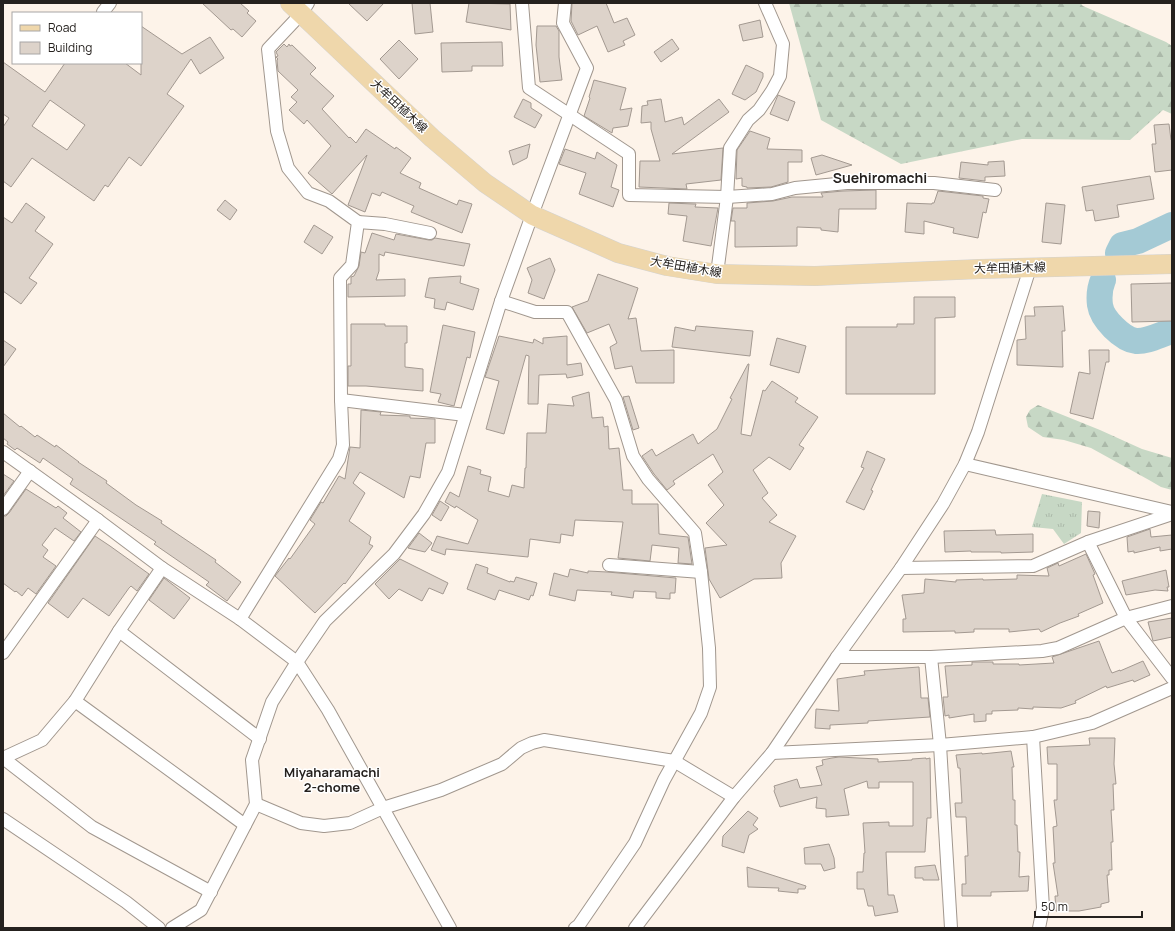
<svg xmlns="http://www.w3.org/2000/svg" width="1175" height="931" font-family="Manrope,'Noto Sans JP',sans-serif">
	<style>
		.grass { fill: url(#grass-tufts) }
		.forest { fill: url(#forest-firs) }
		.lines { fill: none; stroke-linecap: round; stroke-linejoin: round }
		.river { stroke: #a4cad5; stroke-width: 26 }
		.building { fill: #ddd3ca; stroke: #a39991; fill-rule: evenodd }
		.street-casing { stroke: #a1978e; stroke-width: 14 }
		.primary-casing { stroke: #d3d3d2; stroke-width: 20 }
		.street { stroke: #fff; stroke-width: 12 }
		.primary { stroke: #efd7ab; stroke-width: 19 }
		.labels { text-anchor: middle; stroke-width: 3; stroke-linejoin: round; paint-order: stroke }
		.street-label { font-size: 12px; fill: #25211e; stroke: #fff }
		.neighbourhood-label { font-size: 13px; font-weight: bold; fill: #25211e; stroke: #fff }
		.quarter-label { font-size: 14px; font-weight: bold; fill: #25211e; stroke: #fff }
	</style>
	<defs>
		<pattern id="grass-tufts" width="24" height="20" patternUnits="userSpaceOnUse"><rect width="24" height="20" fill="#c7d8c5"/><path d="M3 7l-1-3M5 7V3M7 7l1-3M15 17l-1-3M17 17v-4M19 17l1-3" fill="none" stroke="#abb9a9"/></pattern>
		<pattern id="forest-firs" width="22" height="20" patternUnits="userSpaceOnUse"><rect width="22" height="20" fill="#c7d8c5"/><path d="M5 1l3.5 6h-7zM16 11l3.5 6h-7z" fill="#abb9a9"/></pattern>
	</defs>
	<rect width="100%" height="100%" fill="#fdf3e9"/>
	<polygon class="grass" points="1042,494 1082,502 1081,533 1064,544 1053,529 1032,527"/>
	<g class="forest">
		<polygon points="789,3 1080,3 1083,6 1166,42 1172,46 1172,114 1163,110 1130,140 1022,139 901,164 821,120"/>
		<polygon points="1038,405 1100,430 1142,449 1172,458 1172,490 1161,487 1149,480 1091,448 1064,440 1043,437 1028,427 1026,417 1030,410"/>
	</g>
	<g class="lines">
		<g class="river">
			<polyline points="1118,253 1122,245 1138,241 1172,225"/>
			<path d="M1103 280C1100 287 1099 297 1100 305 1102 319 1122 339 1136 341 1147 342 1161 334 1172 331"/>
		</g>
	</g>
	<g class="building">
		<polygon points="202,3 240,3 249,11 247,13 256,21 242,37 233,29 231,30"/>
		<polygon points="348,3 384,3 367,21"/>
		<polygon points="412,3 430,3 433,32 415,34"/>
		<polygon points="469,3 510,4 511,30 466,22"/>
		<polygon points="572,3 606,3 614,23 627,18 635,35 623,41 625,45 608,52 597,26 578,35 571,21"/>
		<polygon points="760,20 763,37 743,41 739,25"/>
		<path d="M141 26 182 54 210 37 224 58 200 74 191 59 167 94 184 106 141 166 129 157 108 187 105 185 94 201 32 158 11 187 3 181V127L9 118 3 114V62L45 92 65 63H125L141 75ZM50 100 85 125 67 150 32 126Z"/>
		<polygon points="537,26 556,26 559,31 559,57 562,80 540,82 536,45"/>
		<polygon points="672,39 679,49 661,62 654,52"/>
		<polygon points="399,40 418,59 399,79 380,59"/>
		<polygon points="502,42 503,66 472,66 472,71 442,72 441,43"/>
		<polygon points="284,44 287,47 289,44 290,46 292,45 316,68 310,74 334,96 322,109 349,138 350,137 356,143 366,129 395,149 396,147 411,158 400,173 421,183 419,188 457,205 459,200 472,204 462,233 411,212 414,206 382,192 380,196 372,193 365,212 348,205 367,155 332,194 308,173 331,146 307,120 304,124 289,110 297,102 291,97 298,90 278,71 277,60 278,59 276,57 278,56 276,52"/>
		<polygon points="746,65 763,73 763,77 756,92 745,100 732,94"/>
		<polygon points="594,80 626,88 620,110 632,108 628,126 613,128 612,133 584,116 590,98 589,97"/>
		<polygon points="778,95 795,102 788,121 770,114"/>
		<polygon points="523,99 531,103 531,108 542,115 535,128 514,117"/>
		<polygon points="661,99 665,122 682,117 684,125 719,99 729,112 672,154 723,148 721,180 686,184 687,189 639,187 640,161 660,161 651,129 651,122 641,123 642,106 648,105 647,101"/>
		<polygon points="1169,124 1171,140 1172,140 1172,170 1155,172 1152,144 1156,144 1154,125"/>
		<polygon points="750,131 770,138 767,149 802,150 802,162 788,162 788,182 771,187 747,188 747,187 742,186 742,178 736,179 737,150"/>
		<polygon points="530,144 527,158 513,165 509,151"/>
		<polygon points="565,149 595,159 597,152 617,165 611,187 619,190 613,207 579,194 586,173 559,164"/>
		<polygon points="822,155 852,165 816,175 811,158"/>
		<polygon points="1004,161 1005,176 985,177 985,181 959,178 961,162 988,165 988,162"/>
		<polygon points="1150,176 1154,199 1117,205 1119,217 1095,221 1093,210 1086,211 1082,187"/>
		<polygon points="876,190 876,209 839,209 838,232 821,230 821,228 797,227 797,246 735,247 735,221 731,221 733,208 747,208 747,203 773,201 792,197 823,197 821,193 843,191"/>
		<polygon points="938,191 983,196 983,198 989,199 986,213 983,212 978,238 953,233 954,228 924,221 924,234 905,232 907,203 932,204 932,203 934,203"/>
		<polygon points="225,200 237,210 230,220 217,210"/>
		<polygon points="26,203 45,217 35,231 53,244 29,278 37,283 21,304 3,291 3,217 12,223"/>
		<polygon points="669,203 694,204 696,204 695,207 718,208 711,246 683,241 687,216 668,214"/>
		<polygon points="1046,203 1065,205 1061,244 1042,242"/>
		<polygon points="314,225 333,237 322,254 304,242"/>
		<polygon points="372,233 394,240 396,234 429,240 432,240 435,238 470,244 464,266 385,252 384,256 379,254 379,271 376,280 405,279 405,296 348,297 348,284 351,284 351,277 354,276 359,266 361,252 365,253"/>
		<polygon points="550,258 555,270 544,299 528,293 532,280 527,268"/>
		<polygon points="598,274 638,288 628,319 636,318 641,351 674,350 674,383 636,383 632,366 615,369 610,347 617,343 609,324 587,333 572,307 588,301"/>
		<polygon points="461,276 460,283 479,289 473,310 447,302 445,310 434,308 435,299 425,297 429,278"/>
		<polygon points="1172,283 1172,321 1132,322 1131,284"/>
		<polygon points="914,297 955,297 955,317 935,318 935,394 846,394 846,327 897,327 897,324 914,324"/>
		<polygon points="1063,306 1065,331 1062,331 1063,367 1017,365 1017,340 1026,339 1025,316 1035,316 1034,307"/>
		<polygon points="351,324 385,324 385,326 407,326 407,343 405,343 405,367 423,369 423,391 366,386 348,386 348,366 351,366"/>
		<polygon points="443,325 475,332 470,358 467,357 454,406 438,402 441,394 430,392"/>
		<polygon points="696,326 753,331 750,356 672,347 675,327 695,331"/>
		<polygon points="499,336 533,343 534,339 543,344 543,338 567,336 567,365 581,363 583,375 567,378 566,374 539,375 538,404 528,404 529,356 526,355 504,434 486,429 499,381 485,377"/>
		<polygon points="777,338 806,346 799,373 770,365"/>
		<polygon points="3,340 16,349 3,367"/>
		<polygon points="1089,350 1109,350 1109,362 1106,362 1093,419 1070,413 1079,372 1090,374"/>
		<polygon points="748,364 749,364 741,434 751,436 763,390 765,391 772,381 798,398 795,402 818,417 799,445 804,448 790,470 769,457 753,470 768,493 762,498 777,515 769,522 796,536 781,563 782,578 754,579 720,598 709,579 705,548 727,545 706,523 724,505 708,485 723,472 713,454 673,481 675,484 667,490 654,474 642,456 652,449 656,456 693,434 698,444 717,429 732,399 730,398"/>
		<polygon points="589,392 592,418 603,417 604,427 608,426 609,449 619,448 623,490 632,490 632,504 658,504 659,534 688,537 692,564 678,563 679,548 652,545 650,561 618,558 623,522 575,520 573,536 561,534 560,543 530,539 528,557 446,549 445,555 431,550 437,536 468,544 478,520 456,506 455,508 445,502 450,492 459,497 468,466 481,470 480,474 491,477 488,491 509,497 512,485 524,488 525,468 526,468 527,433 546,433 548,404 574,406 572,397"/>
		<polygon points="629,396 639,428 633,430 623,397"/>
		<polygon points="361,410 381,412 380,415 410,416 410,418 435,419 435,443 426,443 420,478 410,476 404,498 360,472 353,483 365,493 349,521 371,537 369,544 373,546 345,584 344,583 315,613 275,576 289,558 290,559 315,524 310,520 321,502 323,503 339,476 345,479 350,447 360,448"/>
		<polygon points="3,413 20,427 21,426 35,437 37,435 55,447 56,445 79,462 78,462 107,481 106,483 136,505 162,521 161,523 216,560 215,562 241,582 227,601 206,585 209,582 154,544 156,542 70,484 73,479 43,458 40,463 17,448 15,450 7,444 8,442 3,438"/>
		<polygon points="867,451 885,459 871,490 873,491 864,510 846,502 864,468 861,467"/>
		<polygon points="3,474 14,481 3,496"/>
		<polygon points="26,489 56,508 58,506 67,513 63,518 81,532 74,541 55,528 42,545 48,550 43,557 56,566 36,594 28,588 22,596 16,591 15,592 3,583 3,516 6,516 9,513"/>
		<polygon points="440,501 449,507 441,521 432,515"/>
		<polygon points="1088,511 1100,512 1099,528 1087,526"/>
		<polygon points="1150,529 1151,537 1172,535 1172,549 1160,551 1160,547 1134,553 1134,551 1128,552 1127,537"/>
		<polygon points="995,530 996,535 1033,534 1033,552 1001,553 1001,552 971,552 971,551 945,552 944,531"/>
		<polygon points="419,533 432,543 425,552 408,548"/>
		<polygon points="95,536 110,546 149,574 137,591 131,586 129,588 109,616 83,598 68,618 48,603"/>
		<polygon points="1086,554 1095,574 1093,575 1103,603 1078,614 1079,616 1060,623 1041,632 1039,629 1009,632 1009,629 974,629 974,632 955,633 955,631 903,632 903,619 906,619 902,595 924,593 925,579 956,582 956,580 983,579 983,580 1017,579 1017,575 1049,576 1047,568 1058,563 1059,566"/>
		<polygon points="400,559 448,583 443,594 429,588 422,601 399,589 389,599 375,584"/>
		<polygon points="476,564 488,568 487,573 510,582 510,581 514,582 516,577 537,583 533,596 531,595 529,600 499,590 495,600 467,589"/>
		<polygon points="570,569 588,573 588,571 607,572 676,578 675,593 670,593 670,599 656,598 656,592 634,591 633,598 611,595 612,592 577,590 575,601 549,595 554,573 568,577"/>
		<polygon points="1166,570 1169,587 1167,587 1168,591 1155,590 1126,595 1122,581"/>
		<polygon points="164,578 190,598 174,619 149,600"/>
		<polygon points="1172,618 1172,637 1153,641 1148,622"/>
		<polygon points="1099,641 1110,669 1112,673 1120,670 1120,671 1143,661 1150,675 1134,682 1133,680 1107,688 1106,686 1075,701 1076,703 1061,708 1033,707 1033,709 1018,708 1018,710 992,711 992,714 986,714 986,721 974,722 974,714 949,718 949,715 945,716 943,697 948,697 945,666 972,665 972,662 993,662 993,664 1019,664 1019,665 1054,663 1052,657"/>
		<polygon points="919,667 921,698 928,698 930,717 868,721 868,723 830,725 830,729 815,728 816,709 839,711 837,679 865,675 864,671"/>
		<polygon points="1089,738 1115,738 1114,764 1116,784 1113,784 1114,810 1111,810 1113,842 1111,842 1112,870 1109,870 1109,875 1107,875 1109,902 1101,904 1101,907 1079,911 1056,911 1055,896 1058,896 1053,863 1055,863 1053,827 1057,826 1054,800 1057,800 1057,764 1048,764 1047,747 1090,745"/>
		<polygon points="1011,751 1014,767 1012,767 1013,800 1015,800 1015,825 1017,825 1018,852 1020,852 1019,877 1029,876 1028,891 991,892 991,896 962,896 962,884 966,884 965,856 968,856 966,817 956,817 955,803 962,803 960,768 958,768 956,755 982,753 982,754"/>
		<polygon points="839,757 878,759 878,762 912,760 912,759 926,758 926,759 930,758 931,818 927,818 925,852 886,852 888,895 894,895 898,912 875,916 873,906 868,906 864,889 857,889 857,872 863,872 864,853 865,853 863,823 889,822 889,826 913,826 913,782 879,782 879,788 868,788 867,781 844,789 849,815 826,817 826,809 816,808 817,797 780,807 774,791 775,789 774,786 797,779 800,788 822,785 816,767 823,765 822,760 832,758"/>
		<polygon points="748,811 758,818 753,825 758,829 749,835 744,853 722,846 723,836"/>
		<polygon points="829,844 834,858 835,868 824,871 821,864 805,864 804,848"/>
		<polygon points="935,865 939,880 923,880 923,878 915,878 915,867"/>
		<polygon points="747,867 806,886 805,889 798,889 798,893 778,891 779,888 748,887"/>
	</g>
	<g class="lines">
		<g class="street-casing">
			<g id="street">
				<polyline points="522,3 529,88 629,154 629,195 727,197 772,194 795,188 847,183 934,183 995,190"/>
				<polyline points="103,12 110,3"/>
				<polyline points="358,222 385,224 430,233"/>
				<polyline points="717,274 727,197 730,148 748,120 759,110 772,91 780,76 783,44 765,3"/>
				<polyline points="501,301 535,312 567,312 616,400 633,456 648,479 695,533 701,572 709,648 710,687 701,713 664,780 635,843 579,925 575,928"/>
				<polyline points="341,400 465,415"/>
				<polyline points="3,452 98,520 162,568 240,619 297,662 328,710 450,928"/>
				<polyline points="965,464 1172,512"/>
				<polyline points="3,509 30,471"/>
				<polyline points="1088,542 1126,618 1172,678"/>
				<polyline points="609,565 701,572"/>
				<polyline points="901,568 1033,566 1088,542 1172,514"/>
				<polyline points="240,619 339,459 343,445 341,400 340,278 352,265 358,222 329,201 308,193 288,168 277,131 268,49 301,14 308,3"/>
				<polyline points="119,631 260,739"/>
				<polyline points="3,653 98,520"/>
				<polyline points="837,657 931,657 1042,651 1058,648 1126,618 1172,606"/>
				<polyline points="931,657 940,745 951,928"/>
				<polyline points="75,701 245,825"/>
				<polyline points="1033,737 1043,908 1039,928"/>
				<polyline points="772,753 940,745 1033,737 1092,723 1172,688"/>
				<polyline points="3,758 42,740 75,701 119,631 162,568"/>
				<polyline points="3,758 92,827 211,892"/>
				<polyline points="256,804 301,823 324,826 350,823 383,808 441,790 502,764 521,748 532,743 544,740 674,761 734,797"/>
				<polyline points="3,819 126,902 159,928"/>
				<polyline points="172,928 201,910 256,804 252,760 272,702 297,662 325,621 394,554 424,514 448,472 501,301 532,215 587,68 563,23 565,3"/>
				<polyline points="635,928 734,797 772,753 837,657 901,568 943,504 965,464 978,432 1030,268"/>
			</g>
		</g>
		<g class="primary-casing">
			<polyline id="primary" points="290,3 432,138 485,183 532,215 618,253 667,266 717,274 815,276 980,269 1172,264"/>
		</g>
		<use href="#street" class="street"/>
		<use href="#primary" class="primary"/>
	</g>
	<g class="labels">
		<g class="street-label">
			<text transform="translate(399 106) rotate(43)" y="4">大牟田植木線</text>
			<text transform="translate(686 267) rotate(10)" y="4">大牟田植木線</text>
			<text transform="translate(1010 268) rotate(-1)" y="4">大牟田植木線</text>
		</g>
		<g class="neighbourhood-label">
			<text x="332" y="777">Miyaharamachi<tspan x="332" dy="15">2-chome</tspan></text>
		</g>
		<g class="quarter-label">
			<text x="880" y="183">Suehiromachi</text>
		</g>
	</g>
	<rect width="1175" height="931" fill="none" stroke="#25211e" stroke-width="8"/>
	<rect x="12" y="12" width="130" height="52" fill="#ffffff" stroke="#a8a6a5"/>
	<rect x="20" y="25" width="20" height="6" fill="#efd7ab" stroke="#a8a6a5"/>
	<text x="48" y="32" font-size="12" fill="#25211e">Road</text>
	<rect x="20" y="42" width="20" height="12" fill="#ddd3ca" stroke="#a8a6a5"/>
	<text x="48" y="52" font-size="12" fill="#25211e">Building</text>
	<path d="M1035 911v6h107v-6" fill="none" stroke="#25211e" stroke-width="2"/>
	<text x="1041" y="911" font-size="12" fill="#25211e" stroke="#ffffff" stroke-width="3" paint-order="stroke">50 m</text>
</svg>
